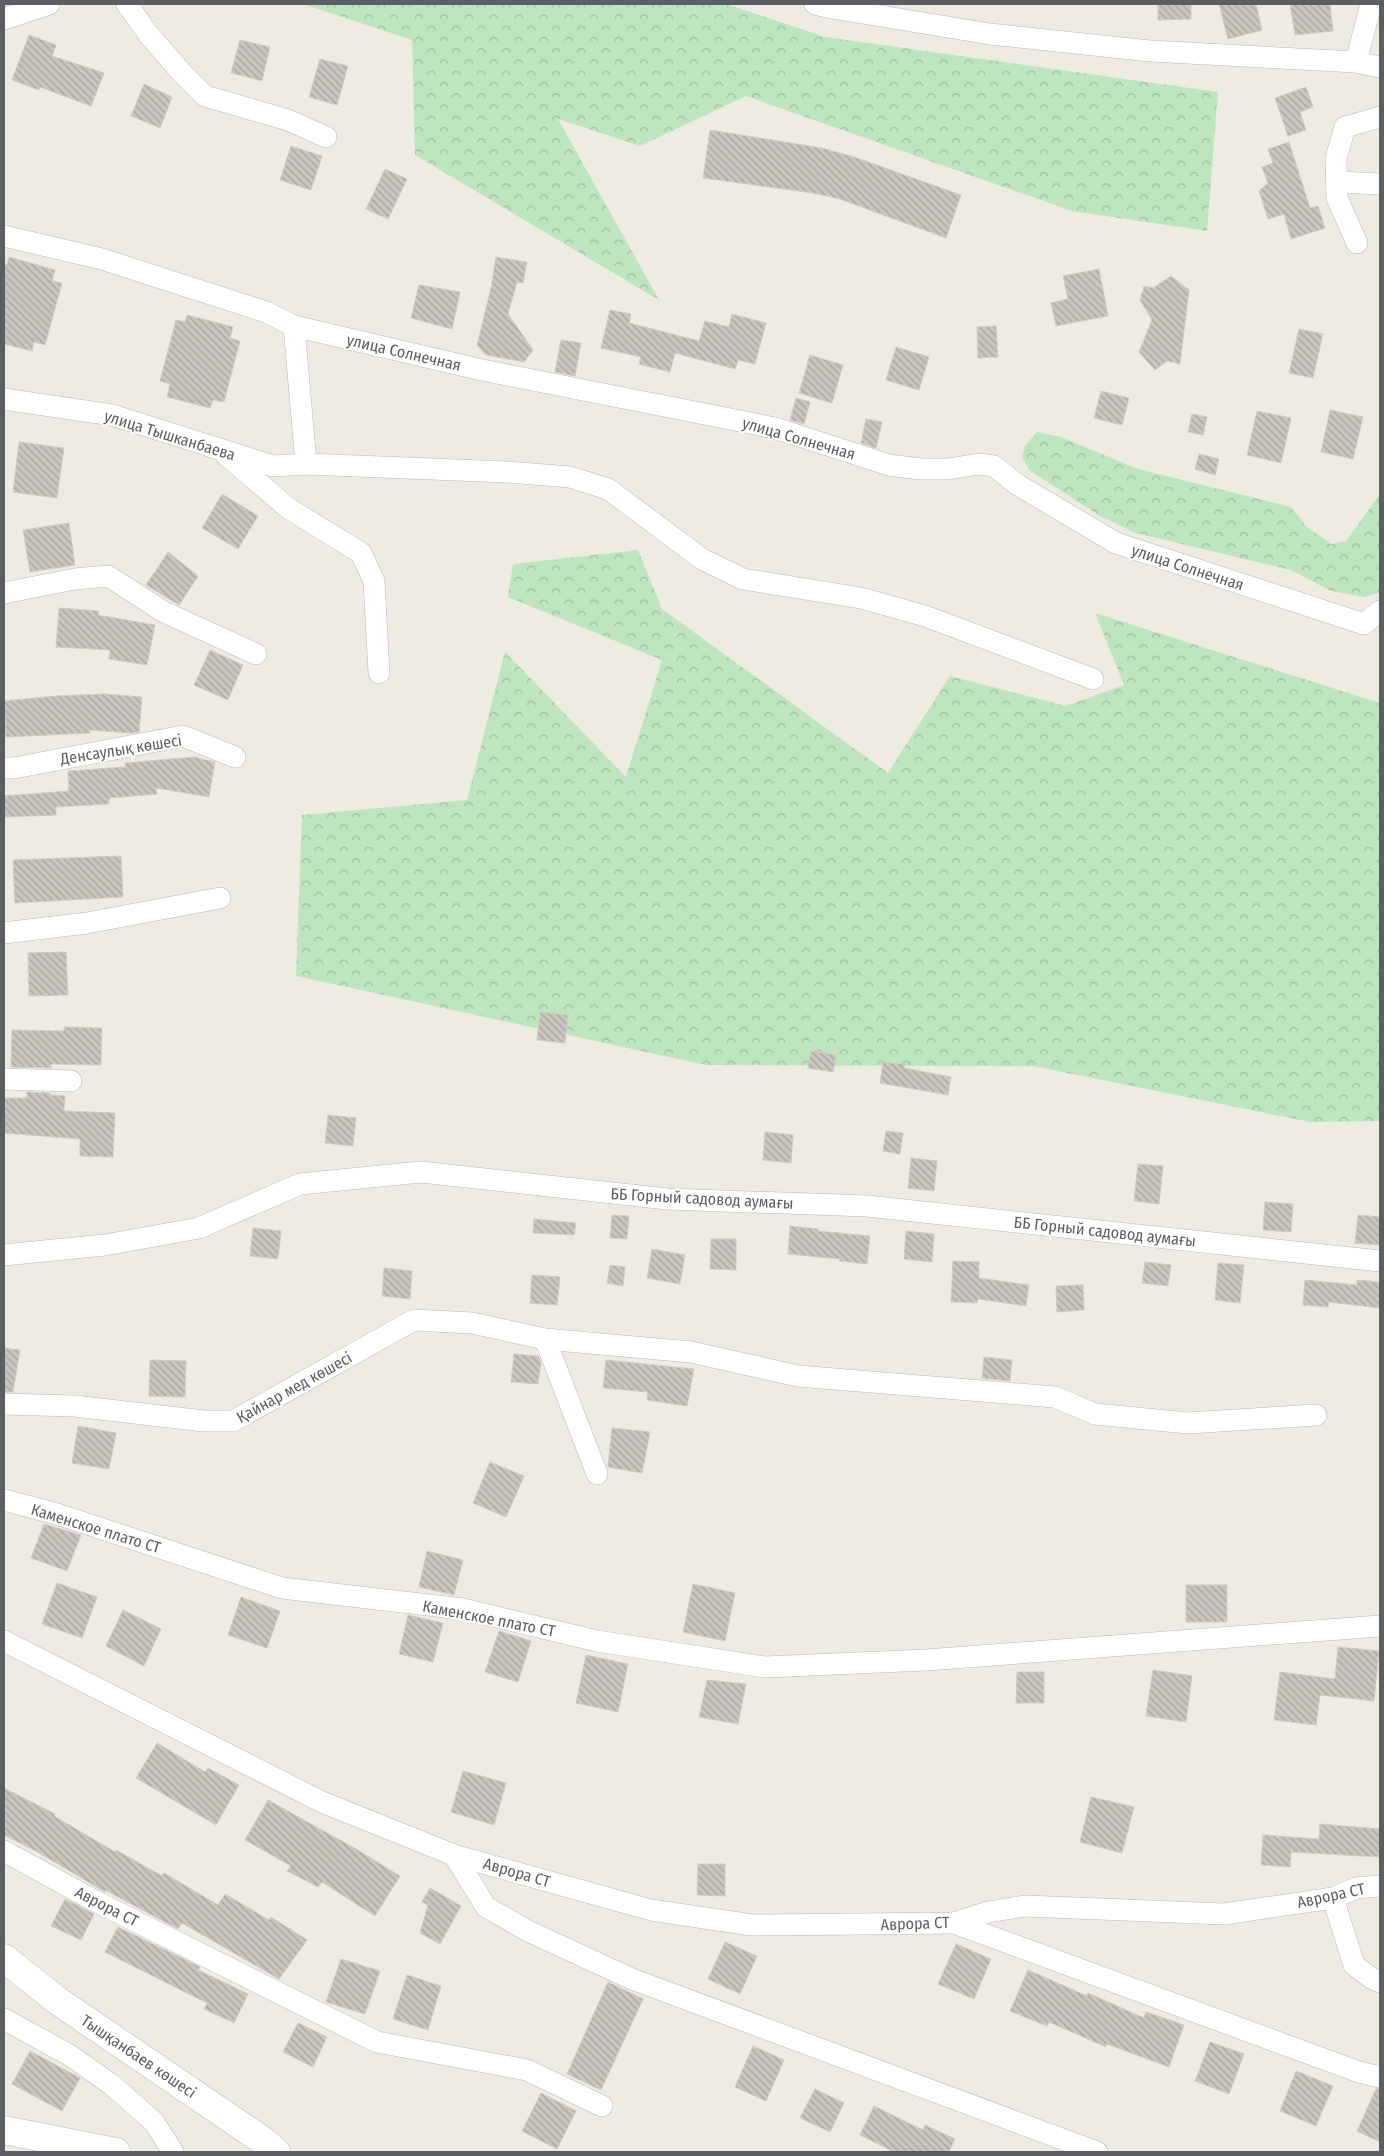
<svg xmlns="http://www.w3.org/2000/svg" width="1384" height="2156" font-family="'Fira Sans Condensed',sans-serif">
	<style>
		.forest { fill: url(#forest-crowns) }
		.building { fill: url(#building-back-hatch); stroke: #d3cdc0 }
		.lines { fill: none; stroke-linecap: round; stroke-linejoin: round }
		.street-casing { stroke: #b5b9bd; stroke-width: 22 }
		.secondary-casing { stroke: #b6babf; stroke-width: 29 }
		.street { stroke: #fff; stroke-width: 21 }
		.secondary { stroke: #fff; stroke-width: 28 }
		.labels { text-anchor: middle; stroke-width: 4; stroke-linejoin: round; paint-order: stroke }
		.street-label { font-size: 16px; fill: #5b5f64; stroke: #fff }
	</style>
	<defs>
		<pattern id="forest-crowns" width="20" height="18" patternUnits="userSpaceOnUse" patternTransform="scale(1.25)"><rect width="20" height="18" fill="#bee6be"/><path d="M2 6a3 3 0 1 1 6 0M12 15a3 3 0 1 1 6 0" fill="none" stroke="#9dbe9e"/></pattern>
		<pattern id="building-back-hatch" width="6" height="6" patternUnits="userSpaceOnUse" patternTransform="scale(1.25)"><rect width="6" height="6" fill="#c9c6bf"/><path d="M-1 5l2 2M0 0l6 6M5-1l2 2" fill="none" stroke="#a6a49f"/></pattern>
	</defs>
	<rect width="100%" height="100%" fill="#eeebe2"/>
	<g class="forest">
		<polygon points="303,4 726,4 825,37 1218,92 1207,231 1072,211 746,96 640,146 558,119 659,300 415,155 412,40"/>
		<polygon points="1037,432 1061,437 1138,469 1291,507 1307,527 1331,544 1346,541 1380,494 1380,592 1365,597 1331,591 1291,570 1136,533 1100,516 1029,470 1022,457 1025,446"/>
		<polygon points="638,550 662,609 888,773 950,676 1066,706 1124,685 1095,613 1380,703 1380,1121 1310,1122 1033,1066 706,1065 296,976 302,815 467,800 505,652 626,777 662,660 508,597 513,564"/>
	</g>
	<g class="building">
		<polygon points="1158,4 1191,4 1191,19 1158,20"/>
		<polygon points="1219,4 1256,4 1262,30 1228,39"/>
		<polygon points="1290,4 1330,4 1333,31 1295,35"/>
		<polygon points="29,35 56,45 52,56 104,73 91,106 40,87 39,90 12,80"/>
		<polygon points="240,40 270,47 262,81 231,73"/>
		<polygon points="320,59 348,66 337,105 309,97"/>
		<polygon points="144,84 172,97 160,128 131,116"/>
		<polygon points="1306,87 1313,107 1300,112 1306,130 1288,136 1275,98"/>
		<polygon points="710,130 822,148 854,157 961,195 946,238 840,199 813,193 703,178"/>
		<polygon points="1289,142 1310,208 1318,206 1325,228 1291,239 1284,214 1268,219 1259,191 1268,183 1262,167 1273,163 1268,149"/>
		<polygon points="291,146 322,156 311,190 280,180"/>
		<polygon points="385,169 407,179 388,219 366,209"/>
		<polygon points="9,257 55,270 52,281 62,283 45,345 34,342 32,351 4,344 4,264 7,265"/>
		<polygon points="496,257 527,262 523,283 517,282 508,314 533,350 524,362 486,355 477,345 491,288"/>
		<polygon points="1099,269 1108,316 1056,326 1051,303 1068,299 1063,276"/>
		<polygon points="1171,276 1189,290 1180,364 1167,361 1155,370 1139,352 1152,320 1140,300 1144,286 1153,288"/>
		<polygon points="419,285 460,292 452,329 411,318"/>
		<polygon points="610,310 631,314 629,323 699,341 705,321 729,327 732,314 766,323 755,364 738,360 735,369 675,353 670,372 639,364 641,357 601,348"/>
		<polygon points="187,315 233,327 230,338 240,341 224,402 213,400 210,408 167,397 170,384 160,381 176,320 185,322"/>
		<polygon points="996,326 998,357 978,358 977,327"/>
		<polygon points="1299,329 1323,334 1313,378 1289,373"/>
		<polygon points="561,340 581,343 575,376 555,372"/>
		<polygon points="896,347 929,357 919,390 886,380"/>
		<polygon points="810,355 843,365 832,403 799,393"/>
		<polygon points="1101,391 1129,398 1122,425 1094,418"/>
		<polygon points="796,398 810,402 804,424 790,420"/>
		<polygon points="1330,410 1363,417 1353,459 1321,452"/>
		<polygon points="1257,411 1291,418 1281,463 1247,455"/>
		<polygon points="1192,414 1207,417 1203,435 1188,432"/>
		<polygon points="866,419 882,422 876,448 861,443"/>
		<polygon points="19,442 64,448 57,498 13,492"/>
		<polygon points="1199,454 1219,459 1215,475 1195,469"/>
		<polygon points="222,494 258,516 238,549 202,528"/>
		<polygon points="69,523 75,565 30,572 23,530"/>
		<polygon points="168,552 198,576 179,605 146,585"/>
		<polygon points="59,608 99,611 98,615 155,625 147,665 109,659 110,650 56,647"/>
		<polygon points="210,650 243,665 228,700 194,685"/>
		<polygon points="105,694 142,697 139,732 130,733 90,730 90,733 6,737 4,701 56,696"/>
		<polygon points="194,757 215,762 209,797 156,788 157,794 109,798 109,804 56,807 56,815 4,817 4,796 69,791 68,771 126,767 125,763"/>
		<polygon points="121,856 123,897 15,903 13,860"/>
		<polygon points="66,952 68,995 29,996 28,953"/>
		<polygon points="540,1012 568,1015 565,1043 537,1040"/>
		<polygon points="64,1027 102,1028 101,1065 51,1064 51,1068 11,1067 12,1030 64,1031"/>
		<polygon points="811,1051 836,1055 833,1072 808,1068"/>
		<polygon points="883,1062 905,1064 904,1068 951,1077 948,1095 880,1083"/>
		<polygon points="27,1092 50,1093 50,1095 65,1096 64,1111 115,1113 113,1157 80,1156 80,1139 4,1133 4,1098 27,1098"/>
		<polygon points="328,1115 356,1118 353,1146 325,1143"/>
		<polygon points="886,1131 903,1133 900,1154 883,1151"/>
		<polygon points="765,1132 793,1135 791,1163 763,1160"/>
		<polygon points="911,1158 937,1161 934,1191 908,1188"/>
		<polygon points="1138,1164 1163,1166 1159,1204 1134,1201"/>
		<polygon points="1265,1202 1293,1204 1291,1232 1263,1230"/>
		<polygon points="612,1215 629,1216 627,1239 610,1238"/>
		<polygon points="1358,1215 1380,1217 1380,1245 1355,1243"/>
		<polygon points="534,1219 576,1223 574,1235 533,1233"/>
		<polygon points="790,1226 818,1229 818,1231 870,1236 867,1264 839,1261 840,1259 788,1254"/>
		<polygon points="253,1228 281,1231 278,1259 250,1256"/>
		<polygon points="906,1231 934,1234 932,1262 904,1259"/>
		<polygon points="711,1239 736,1239 736,1270 710,1269"/>
		<polygon points="652,1249 685,1255 680,1284 647,1278"/>
		<polygon points="953,1261 979,1262 979,1278 1029,1285 1026,1306 978,1299 977,1303 951,1302"/>
		<polygon points="1145,1262 1171,1265 1168,1286 1142,1283"/>
		<polygon points="1218,1263 1244,1265 1240,1303 1215,1300"/>
		<polygon points="610,1265 625,1267 623,1286 607,1283"/>
		<polygon points="384,1268 412,1271 410,1299 382,1296"/>
		<polygon points="532,1275 560,1277 557,1305 530,1303"/>
		<polygon points="1305,1280 1357,1285 1357,1280 1380,1282 1380,1308 1329,1302 1328,1307 1303,1305"/>
		<polygon points="1083,1285 1084,1310 1057,1312 1056,1286"/>
		<polygon points="4,1348 20,1350 13,1392 4,1392"/>
		<polygon points="514,1354 538,1356 541,1362 538,1384 511,1382"/>
		<polygon points="984,1357 1012,1360 1010,1381 982,1378"/>
		<polygon points="150,1360 186,1361 185,1397 149,1396"/>
		<polygon points="606,1360 694,1369 687,1406 647,1400 648,1392 603,1388"/>
		<polygon points="78,1426 116,1433 109,1469 72,1463"/>
		<polygon points="612,1428 650,1432 642,1473 608,1467"/>
		<polygon points="490,1462 524,1476 506,1517 473,1503"/>
		<polygon points="44,1524 81,1535 67,1571 31,1558"/>
		<polygon points="427,1551 463,1560 454,1595 419,1587"/>
		<polygon points="57,1583 97,1597 82,1638 42,1624"/>
		<polygon points="693,1584 735,1593 725,1641 683,1632"/>
		<rect x="1186" y="1585" width="41" height="37"/>
		<polygon points="241,1597 280,1611 267,1648 228,1635"/>
		<polygon points="123,1610 161,1629 144,1666 106,1646"/>
		<polygon points="408,1615 443,1623 433,1662 399,1654"/>
		<polygon points="499,1631 531,1641 518,1682 485,1672"/>
		<polygon points="1338,1647 1379,1651 1374,1701 1320,1695 1316,1725 1274,1720 1280,1672 1335,1679"/>
		<polygon points="586,1655 628,1664 618,1712 576,1703"/>
		<polygon points="1153,1670 1192,1676 1186,1722 1146,1716"/>
		<polygon points="1017,1672 1044,1672 1044,1703 1016,1703"/>
		<polygon points="707,1680 746,1684 738,1724 699,1717"/>
		<polygon points="157,1743 205,1772 208,1768 239,1785 216,1825 136,1778"/>
		<polygon points="463,1771 506,1783 494,1825 451,1812"/>
		<polygon points="4,1788 55,1814 54,1816 115,1852 116,1850 162,1876 164,1873 218,1905 225,1894 269,1920 271,1917 307,1940 279,1979 182,1923 178,1929 105,1890 105,1892 36,1851 4,1835"/>
		<polygon points="1091,1797 1134,1807 1122,1853 1080,1842"/>
		<polygon points="268,1800 356,1849 400,1876 375,1916 322,1882 318,1887 287,1871 291,1866 245,1840"/>
		<polygon points="1320,1824 1380,1829 1380,1857 1291,1852 1290,1867 1261,1865 1263,1835 1319,1839"/>
		<polygon points="698,1864 725,1864 725,1896 697,1895"/>
		<polygon points="430,1888 461,1906 440,1944 420,1933 428,1905 422,1902"/>
		<polygon points="65,1899 94,1914 81,1940 51,1926"/>
		<polygon points="118,1927 200,1967 198,1970 248,1994 234,2023 204,2009 207,2003 105,1952"/>
		<polygon points="725,1942 757,1956 740,1994 708,1979"/>
		<polygon points="956,1944 991,1959 974,1999 938,1984"/>
		<polygon points="341,1959 380,1971 365,2014 326,2002"/>
		<polygon points="1028,1970 1087,1996 1088,1993 1144,2018 1146,2012 1184,2025 1169,2067 1107,2044 1106,2047 1049,2022 1047,2026 1010,2011"/>
		<polygon points="407,1975 441,1986 428,2030 393,2019"/>
		<polygon points="608,1982 643,1999 601,2090 567,2074"/>
		<polygon points="298,2023 327,2037 313,2067 283,2052"/>
		<polygon points="1210,2042 1244,2054 1229,2094 1195,2081"/>
		<polygon points="753,2046 784,2060 766,2101 735,2087"/>
		<polygon points="30,2051 80,2078 62,2111 12,2084"/>
		<polygon points="1296,2071 1333,2086 1316,2126 1280,2111"/>
		<polygon points="815,2089 844,2103 830,2132 800,2118"/>
		<polygon points="1376,2089 1380,2089 1380,2142 1357,2131"/>
		<polygon points="541,2093 576,2111 557,2149 522,2131"/>
		<polygon points="874,2106 923,2130 925,2125 955,2139 949,2152 894,2152 860,2135"/>
	</g>
	<g class="lines">
		<g class="street-casing">
			<g id="street">
				<polyline points="127,4 149,35 182,73 205,96 288,120 326,137"/>
				<polyline points="815,4 832,8 990,34 1150,51 1356,62 1380,67"/>
				<polyline points="4,19 49,4"/>
				<polyline points="1356,62 1371,4"/>
				<polyline points="1337,182 1380,184"/>
				<polyline points="4,236 102,259 266,312 294,326"/>
				<polyline points="1357,243 1337,198 1336,158 1345,127 1380,117"/>
				<polyline points="4,399 112,415 273,466 306,464 507,472 570,477 608,489 702,559 743,579 861,598 925,616 1093,679"/>
				<polyline points="226,455 288,508 361,553 374,581 379,673"/>
				<polyline points="306,464 294,326 482,370 775,428 889,465 920,469 948,469 979,464 994,466 1018,485 1116,543 1364,624 1380,611"/>
				<polyline points="4,593 75,579 108,576 164,612 256,654"/>
				<polyline points="4,768 14,768 183,736 235,757"/>
				<polyline points="4,933 87,923 220,898"/>
				<polyline points="4,1079 71,1081"/>
				<polyline points="4,1255 105,1245 199,1228 300,1184 421,1172 667,1199 867,1206 1380,1261"/>
				<polyline points="545,1339 597,1474"/>
				<polyline points="4,1404 74,1406 204,1421 233,1421 414,1320 472,1323 545,1339 691,1352 798,1376 1055,1397 1095,1414 1188,1423 1316,1415"/>
				<polyline points="4,1500 57,1514 282,1588 463,1609 597,1641 765,1667 926,1660 1380,1626"/>
				<polyline points="4,1641 322,1802 454,1855 651,1910 752,1925 954,1923 988,1912 1025,1906 1224,1914 1333,1898 1356,1888 1380,1886"/>
				<polyline points="4,1851 95,1901 377,2042 527,2070 602,2106"/>
				<polyline points="454,1855 486,1907 528,1931 632,1979 1097,2152"/>
				<polyline points="1333,1898 1354,1965 1371,1978 1380,1982"/>
				<polyline points="954,1923 1359,2072 1380,2077"/>
				<polyline points="4,2019 71,2056 112,2085 154,2122 173,2152"/>
			</g>
		</g>
		<g class="secondary-casing">
			<g id="secondary">
				<polyline points="4,1958 58,2001 262,2140 276,2152"/>
				<polyline points="4,2130 116,2152"/>
			</g>
		</g>
		<use href="#street" class="street"/>
		<use href="#secondary" class="secondary"/>
	</g>
	<g class="labels">
		<g class="street-label">
			<text transform="translate(404 352) rotate(13)" y="6">улица Солнечная</text>
			<text transform="translate(170 435) rotate(17)" y="6">улица Тышканбаева</text>
			<text transform="translate(799 438) rotate(16)" y="6">улица Солнечная</text>
			<text transform="translate(1188 567) rotate(18)" y="6">улица Солнечная</text>
			<text transform="translate(121 749) rotate(-9)" y="6">Денсаулық көшесі</text>
			<text transform="translate(702 1198) rotate(3)" y="6">ББ Горный садовод аумағы</text>
			<text transform="translate(1105 1231) rotate(6)" y="6">ББ Горный садовод аумағы</text>
			<text transform="translate(294 1387) rotate(-29)" y="6">Қайнар мед көшесі</text>
			<text transform="translate(96 1528) rotate(17)" y="6">Каменское плато СТ</text>
			<text transform="translate(489 1618) rotate(11)" y="6">Каменское плато СТ</text>
			<text transform="translate(517 1872) rotate(16)" y="6">Аврора СТ</text>
			<text transform="translate(1331 1895) rotate(-12)" y="6">Аврора СТ</text>
			<text transform="translate(107 1906) rotate(27)" y="6">Аврора СТ</text>
			<text transform="translate(915 1923) rotate(-2)" y="6">Аврора СТ</text>
			<text transform="translate(139 2056) rotate(34)" y="6">Тышқанбаев көшесі</text>
		</g>
	</g>
	<rect width="1384" height="2156" fill="none" stroke="#5b5f64" stroke-width="10"/>
</svg>
